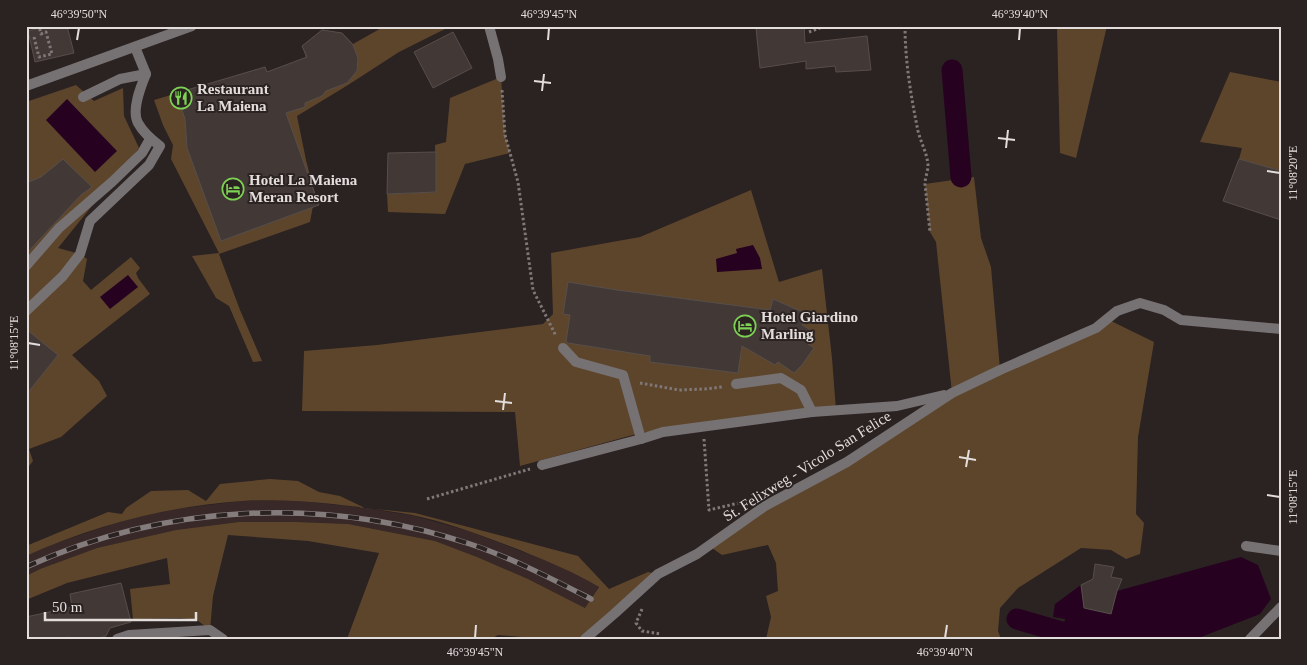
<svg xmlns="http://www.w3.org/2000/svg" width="1307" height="665" font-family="'Times New Roman',serif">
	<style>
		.built { fill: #382828 }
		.green { fill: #5d452b }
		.water { fill: #270120 }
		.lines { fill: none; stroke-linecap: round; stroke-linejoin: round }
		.canal { stroke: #270120; stroke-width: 21 }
		.building { fill: #423936; stroke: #574e4b }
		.path { stroke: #807878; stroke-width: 3; stroke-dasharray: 2.5 2.5; stroke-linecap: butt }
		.service { stroke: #767172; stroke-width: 10 }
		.minor { stroke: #767172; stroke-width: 10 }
		.rail-casing { stroke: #847c7c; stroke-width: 5.5 }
		.rail { stroke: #2b2222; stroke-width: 4; stroke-dasharray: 11; stroke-linecap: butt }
		.ticks { fill: none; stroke: #e3dddc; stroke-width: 2 }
		.labels { text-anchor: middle; stroke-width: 4; stroke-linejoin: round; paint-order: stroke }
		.poi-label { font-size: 15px; font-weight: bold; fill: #e3dddc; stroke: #2b2222; text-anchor: start }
		.street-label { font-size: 15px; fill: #e3dddc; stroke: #2b2222 }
		.neatline { fill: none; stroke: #e3dddc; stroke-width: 2 }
		.ticks-label { font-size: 12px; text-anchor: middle; fill: #e3dddc }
	</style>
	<rect width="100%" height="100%" fill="#2b2222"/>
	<polygon class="built" points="290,500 365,508 414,516 468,531 554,564 599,586 585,608 528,579 477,557 435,541 348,524 296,522 239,522 176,530 97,548 40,569 26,576 26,556 50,545 126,520 175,509 242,501"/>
	<g class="green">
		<polygon points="385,26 451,26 399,52 348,85 297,116 306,160 315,195 310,222 219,254 240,310 262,361 253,362 229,306 216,298 192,256 219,253 171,159 173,145 163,125 154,100 265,67 267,72 306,58 303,48 305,44 322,30 342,33 353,44"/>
		<polygon points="1057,26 1107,26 1076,158 1060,153"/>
		<polygon points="1230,72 1281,82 1281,171 1239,159 1242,148 1200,142"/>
		<polygon points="501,77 505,135 510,153 465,164 445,214 388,212 387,194 436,192 435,145 446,142 450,98"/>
		<polygon points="76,85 94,101 123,88 124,116 139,148 58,248 80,254 87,259 83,281 91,290 131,257 140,268 136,273 138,278 150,294 72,355 99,381 107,396 61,437 29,449 33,461 26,470 26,102"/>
		<polygon points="974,177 981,238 991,267 1000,369 1107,319 1154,342 1138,437 1136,514 1144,523 1140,554 1126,559 1111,550 1081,548 1018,588 1000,608 998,631 1001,639 766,639 771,617 766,596 778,591 776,563 768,545 722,555 709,546 952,393 936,242 930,232 925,184"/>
		<polygon points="751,190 779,282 822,269 832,358 836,410 640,433 520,466 515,412 302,411 304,351 377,345 543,324 553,314 551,253 640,237"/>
		<path d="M270 479 298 481 319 492 340 496 365 508 415 513 578 556 609 589 648 572 658 574 585 639H544L498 635 491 639H347L379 553 308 541 228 535 213 596 210 630 197 620 181 618 133 619 130 589 170 584 167 558 67 583 26 600V576L40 569 97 548 176 530 239 522H296L348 524 435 541 477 557 528 579 585 608 599 587C574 572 546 561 520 550 486 537 447 522 412 515 386 510 359 507 333 504 303 501 273 499 242 501 168 506 94 525 26 556V546L108 512 122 514 126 508 151 491 188 490 206 501 220 484Z"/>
	</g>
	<g class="water">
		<polygon points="67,99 117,151 95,172 46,120"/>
		<polygon points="753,245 760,258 762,269 717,272 716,259 737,253 736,249"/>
		<polygon points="128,275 138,287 110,309 100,297"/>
		<polygon points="1241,557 1258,565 1271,599 1260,614 1196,639 1061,639 1065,619 1053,617 1055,604 1081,585 1084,608 1111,614 1117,591"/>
	</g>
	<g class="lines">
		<g class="canal">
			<polyline points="952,70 961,177"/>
			<polyline points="1017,619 1062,632"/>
		</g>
	</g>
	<g class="building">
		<polygon points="46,26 67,26 74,53 35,62 28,31"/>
		<polygon points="768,26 804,26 805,43 867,36 871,70 836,72 835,66 806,69 806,61 760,68 756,28"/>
		<polygon points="322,30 342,33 353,45 358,58 357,71 347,83 326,91 322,96 305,103 305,107 286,113 319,205 221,241 187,148 185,119 181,107 170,95 265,67 267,72 307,57 302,46"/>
		<polygon points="453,32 472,68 433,88 414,52"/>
		<polygon points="436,152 436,192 387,194 388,153"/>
		<polygon points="63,159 92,187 81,195 26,254 26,183 41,177"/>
		<polygon points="1239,159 1281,171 1281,220 1223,201"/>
		<polygon points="568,282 617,290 770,310 773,299 807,314 802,325 809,329 808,344 814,348 802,365 794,373 778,362 775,365 742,346 738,373 650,362 650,356 568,343 566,342 570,315 563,314"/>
		<polygon points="26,329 58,355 26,395"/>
		<polygon points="1095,564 1114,567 1111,577 1122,579 1117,591 1111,614 1084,608 1081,585 1093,579"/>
		<polygon points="121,583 131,622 110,628 106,636 95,639 70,639 68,637 59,639 26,639 26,617 72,607 70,594"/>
	</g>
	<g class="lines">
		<g class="path">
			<path d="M905 26C905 61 911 97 918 131 921 143 927 153 928 165 928 171 925 178 925 184L930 232"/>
			<polyline points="809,32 825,26"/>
			<polyline points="34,37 39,57 52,54 46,32 41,34 39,26"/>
			<polyline points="502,90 505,135 518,182 533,290 556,336"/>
			<polyline points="640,383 679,390 705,389 722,387"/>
			<polyline points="704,439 709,510 743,502"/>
			<polyline points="427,499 530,469"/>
			<polyline points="642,609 636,623 642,631 661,634"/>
		</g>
		<g class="service">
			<polyline points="489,26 498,59 501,77"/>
			<polyline points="83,97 120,79 146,74"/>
			<polyline points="26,266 59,228 112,182 142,153 150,139"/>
			<path d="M26 311 63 276 80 254 90 221 149 165 160 146C152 140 143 132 138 123 131 110 141 86 146 74L135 47"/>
			<polyline points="563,348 576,362 623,375 641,439"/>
			<polyline points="736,384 781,378 801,390 812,412"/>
			<polyline points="542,465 641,439 663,432 812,412 897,406 944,395"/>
			<polyline points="1246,546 1281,551"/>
			<polyline points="117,639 129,635 210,630 223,639"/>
			<polyline points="585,639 614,614 658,574 697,554 765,506 847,462 952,393 1000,370 1096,328 1117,311 1140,303 1164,310 1181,320 1281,329"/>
		</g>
		<g class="minor">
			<polyline points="26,86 192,26"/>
			<polyline points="1250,639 1281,607"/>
		</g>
		<g class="rail-casing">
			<path id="rail" d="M26 567C166 503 325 496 470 544 512 558 552 579 591 599"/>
		</g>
		<use href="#rail" class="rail"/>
	</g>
	<path class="ticks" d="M77 40 79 28M548 40 549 28M1019 40 1020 28M534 81 551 83M542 91 544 74M998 138 1015 140M1006 148 1008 130M1267 171 1280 173M28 343 40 345M495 401 512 403M503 410 505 393M959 457 976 460M966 467 969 450M1267 495 1280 497M475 638 476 625M945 638 947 625"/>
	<defs>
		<g id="restaurant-ring" transform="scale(1.125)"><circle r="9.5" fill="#2b2222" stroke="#7dd154" stroke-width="1.5"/><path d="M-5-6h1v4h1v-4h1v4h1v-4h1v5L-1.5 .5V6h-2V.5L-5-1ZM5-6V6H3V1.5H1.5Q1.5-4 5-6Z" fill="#7dd154"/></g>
		<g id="hotel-ring" transform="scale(1.125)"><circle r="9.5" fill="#2b2222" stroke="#7dd154" stroke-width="1.5"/><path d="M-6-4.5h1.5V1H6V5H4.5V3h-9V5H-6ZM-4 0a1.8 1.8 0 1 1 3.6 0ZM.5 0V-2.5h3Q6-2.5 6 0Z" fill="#7dd154"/></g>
	</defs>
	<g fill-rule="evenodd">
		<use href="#restaurant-ring" x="181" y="98"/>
		<use href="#hotel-ring" x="233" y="189"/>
		<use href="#hotel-ring" x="745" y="326"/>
	</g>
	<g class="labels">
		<g class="poi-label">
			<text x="197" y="94">Restaurant<tspan x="197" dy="17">La Maiena</tspan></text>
			<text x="249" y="185">Hotel La Maiena<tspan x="249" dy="17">Meran Resort</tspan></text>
			<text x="761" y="322">Hotel Giardino<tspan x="761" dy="17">Marling</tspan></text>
		</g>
		<g class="street-label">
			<text transform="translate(807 466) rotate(-32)" y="5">St. Felixweg - Vicolo San Felice</text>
		</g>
	</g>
	<rect width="1307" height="665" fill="none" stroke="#2b2222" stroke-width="55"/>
	<path d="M45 612v8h151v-8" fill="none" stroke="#e3dddc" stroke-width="2.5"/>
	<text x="52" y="612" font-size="15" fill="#e3dddc" stroke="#2b2222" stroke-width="4" paint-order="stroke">50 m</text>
	<rect x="28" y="28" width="1252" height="610" class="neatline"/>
	<g class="ticks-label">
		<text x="79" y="18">46°39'50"N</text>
		<text x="549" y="18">46°39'45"N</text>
		<text x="1020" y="18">46°39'40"N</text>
		<text transform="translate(1293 173) rotate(-90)" y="4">11°08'20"E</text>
		<text transform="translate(14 343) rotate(-90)" y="4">11°08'15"E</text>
		<text transform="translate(1293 497) rotate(-90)" y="4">11°08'15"E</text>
		<text x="475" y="656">46°39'45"N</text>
		<text x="945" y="656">46°39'40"N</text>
	</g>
</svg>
